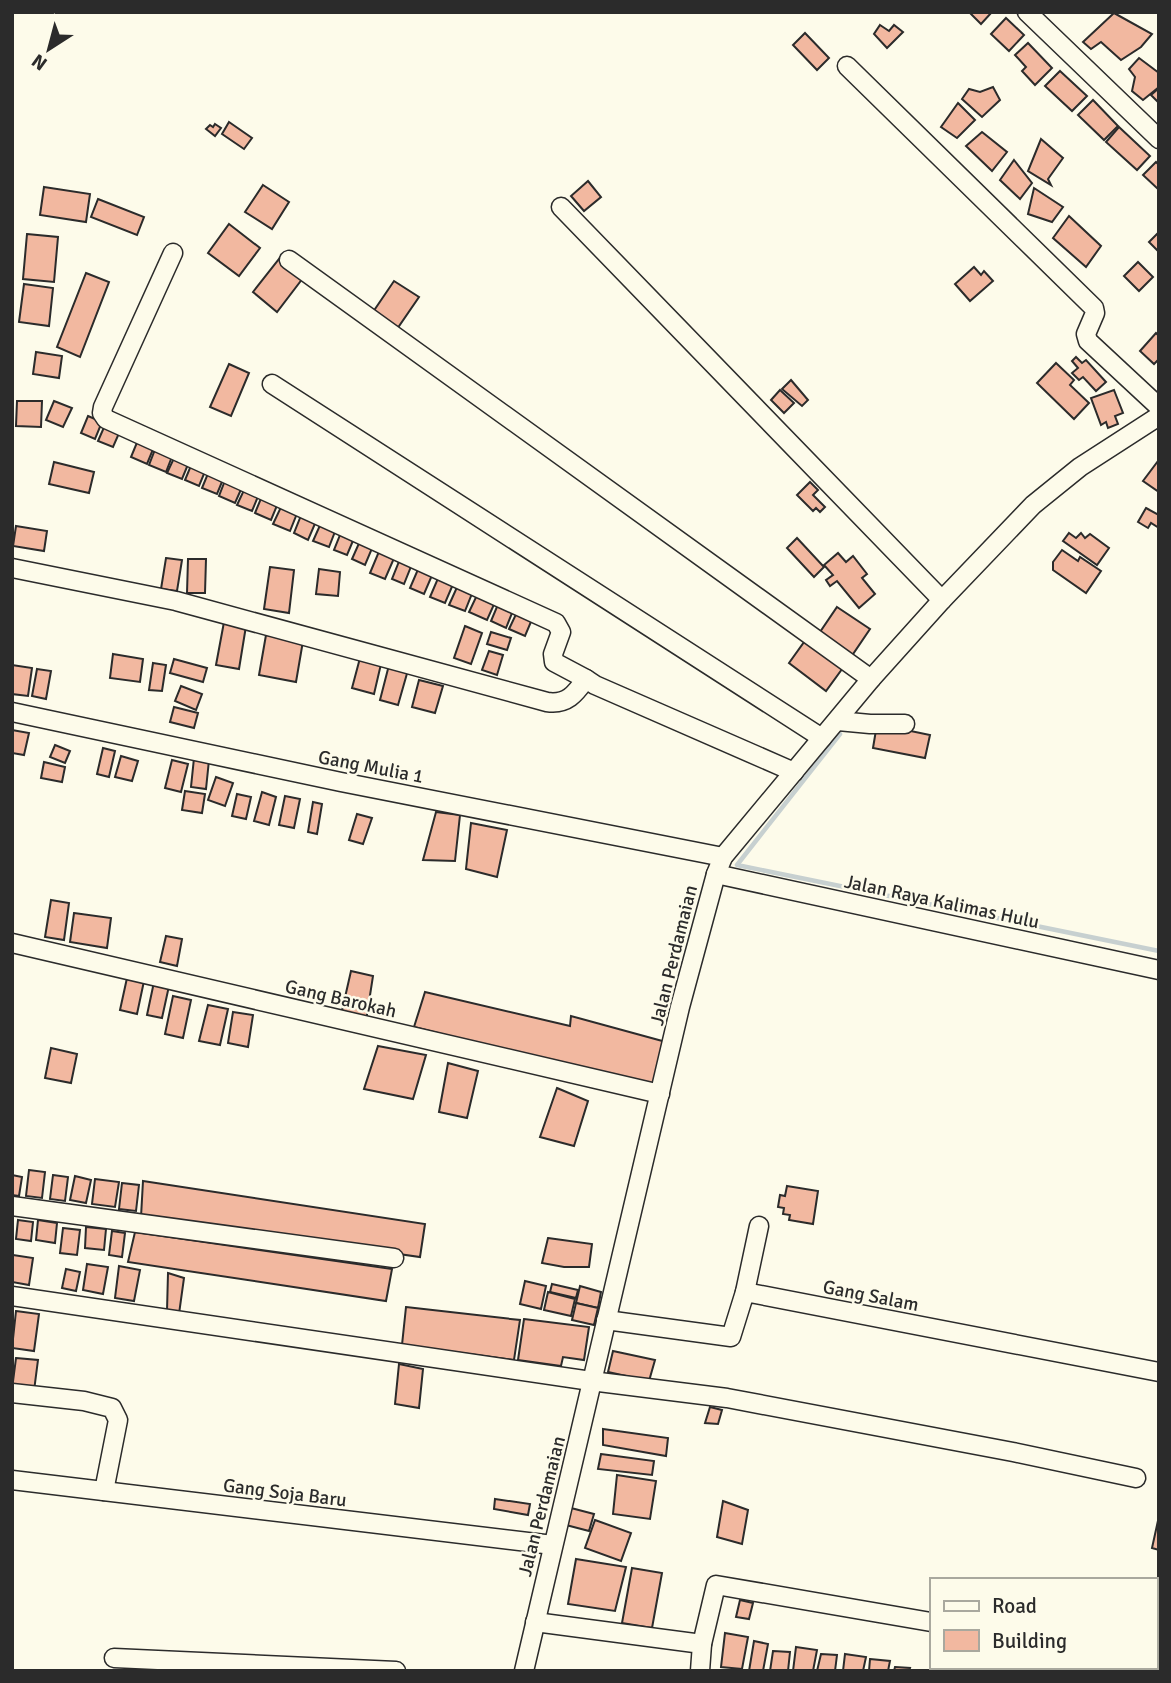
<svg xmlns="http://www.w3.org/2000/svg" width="1171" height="1683" font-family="Signika,sans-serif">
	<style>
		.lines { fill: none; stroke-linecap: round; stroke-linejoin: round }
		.stream { stroke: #c7d0d0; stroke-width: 4.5 }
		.building { fill: #f2b8a0; stroke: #2b2b2b; stroke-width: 2 }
		.minor-casing { stroke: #2b2b2b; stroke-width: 21 }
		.minor { stroke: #fdfbea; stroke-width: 18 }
		.labels { text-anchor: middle; stroke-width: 5; stroke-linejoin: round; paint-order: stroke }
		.street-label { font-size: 19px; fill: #2b2b2b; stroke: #fdfbea }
	</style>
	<rect width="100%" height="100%" fill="#fdfbea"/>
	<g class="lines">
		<polyline class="stream" points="840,734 737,865 1159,951"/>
	</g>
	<g class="building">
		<polygon points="969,12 992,12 981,24"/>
		<polygon points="1114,13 1152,34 1141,47 1121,60 1101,42 1091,49 1083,42"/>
		<polygon points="1006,18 1024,35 1009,51 991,34"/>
		<polygon points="880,25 889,31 894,25 903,32 887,48 874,34"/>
		<polygon points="805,33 829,58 817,70 793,45"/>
		<polygon points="1028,43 1052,68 1035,85 1022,71 1026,67 1015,55"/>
		<polygon points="1139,58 1159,73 1159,87 1143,100 1132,91 1135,77 1129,69"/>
		<polygon points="1060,71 1087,96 1072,111 1045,86"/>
		<polygon points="993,87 1000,100 982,117 962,99 969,89 980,92"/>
		<polygon points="1159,88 1159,103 1151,95"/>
		<polygon points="1093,100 1118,126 1104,140 1078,115"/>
		<polygon points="958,103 975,120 957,138 941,127"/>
		<polygon points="229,122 252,138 244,149 222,134"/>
		<polygon points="215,124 221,128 215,136 206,129 210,125 213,127"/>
		<polygon points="1119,127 1150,156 1137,170 1106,142"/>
		<polygon points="982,132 1007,152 992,171 966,146"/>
		<polygon points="1041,139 1063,158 1048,179 1051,185 1028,171"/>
		<polygon points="1014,160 1032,183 1020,199 1000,180"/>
		<polygon points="1156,162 1159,165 1159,190 1143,175"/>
		<polygon points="588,181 601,197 584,211 571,196"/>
		<polygon points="263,185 289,202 272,229 245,212"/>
		<polygon points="44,187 90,194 86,222 40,215"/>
		<polygon points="1034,188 1063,207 1052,222 1028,214"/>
		<polygon points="98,199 144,217 137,235 91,217"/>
		<polygon points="1069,216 1101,246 1086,267 1053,238"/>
		<polygon points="229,224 260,248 239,276 208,253"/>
		<polygon points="1159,232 1159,252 1149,242"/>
		<polygon points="27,234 58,237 54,282 23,279"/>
		<polygon points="279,259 303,278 277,312 253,292"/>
		<polygon points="1138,262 1153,277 1139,291 1124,276"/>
		<polygon points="974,267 981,275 984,271 993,281 970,301 955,284"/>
		<polygon points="86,273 109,282 80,357 57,347"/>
		<polygon points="394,281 419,297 397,329 373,312"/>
		<polygon points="24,284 53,288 49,326 19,322"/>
		<polygon points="1156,333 1159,336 1159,359 1154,364 1140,351"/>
		<polygon points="36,352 62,356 59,378 33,374"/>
		<polygon points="1076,357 1082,363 1086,360 1106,382 1096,391 1083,377 1079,380 1072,373 1078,368 1072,361"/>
		<polygon points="1056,363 1074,380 1070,385 1089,403 1074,419 1037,383"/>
		<polygon points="229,364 249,373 231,416 210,407"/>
		<polygon points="791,380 808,400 802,406 782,389"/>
		<polygon points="780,390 794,403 784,413 771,400"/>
		<polygon points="1114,390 1123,413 1115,416 1118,424 1108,428 1106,422 1101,425 1091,398"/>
		<polygon points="17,401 42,401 41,427 16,426"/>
		<polygon points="54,401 72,408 63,427 46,420"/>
		<polygon points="88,416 102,422 95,439 81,433"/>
		<polygon points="105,425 120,431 113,447 98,441"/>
		<polygon points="138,440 154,447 147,464 131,457"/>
		<polygon points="156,447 173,454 166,472 149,465"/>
		<polygon points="175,456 189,462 182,479 167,473"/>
		<polygon points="1158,461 1159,462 1159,492 1143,481"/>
		<polygon points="54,462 94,472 89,493 49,484"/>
		<polygon points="192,463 206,469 199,486 185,480"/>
		<polygon points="209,471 224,477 217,494 202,488"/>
		<polygon points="226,478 243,485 235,503 219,496"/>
		<polygon points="810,482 818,490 813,495 825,507 820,512 816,508 813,511 797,495"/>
		<polygon points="245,488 259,494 252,511 237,505"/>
		<polygon points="262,496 278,503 271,520 255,513"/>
		<polygon points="282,505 298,511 290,531 273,524"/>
		<polygon points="1146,508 1159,515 1159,528 1151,523 1148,528 1138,522"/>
		<polygon points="302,513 317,519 308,540 294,533"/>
		<polygon points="321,523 336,529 329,547 313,541"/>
		<polygon points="16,526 47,531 44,551 13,546"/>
		<polygon points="342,530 355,536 347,555 334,550"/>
		<polygon points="1069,533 1076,538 1081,533 1085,538 1090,534 1109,548 1097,565 1063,541"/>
		<polygon points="797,538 824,567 814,577 787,548"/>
		<polygon points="360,541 373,546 365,565 352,559"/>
		<polygon points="380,549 395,556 385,579 370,573"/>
		<polygon points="1062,550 1078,561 1080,557 1101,571 1086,593 1053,570 1053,562"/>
		<polygon points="838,553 846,562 853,556 867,574 862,578 875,594 859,608 837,581 830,586 826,580 833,575 824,565"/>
		<polygon points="166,558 182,560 177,591 161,589"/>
		<polygon points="188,559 206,559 205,593 187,593"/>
		<polygon points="400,559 412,564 404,584 392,579"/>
		<polygon points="270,567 294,570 289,613 264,609"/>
		<polygon points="419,567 433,573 424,594 410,588"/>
		<polygon points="319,569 340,572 338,596 316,594"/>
		<polygon points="439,576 454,582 445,603 430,597"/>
		<polygon points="458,585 473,591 465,611 449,605"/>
		<polygon points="478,593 496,600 487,620 469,612"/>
		<polygon points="499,602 514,608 506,628 491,621"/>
		<polygon points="837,607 870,629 851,657 818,635"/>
		<polygon points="518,610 533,617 525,636 509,629"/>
		<polygon points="224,622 246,626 239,669 216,665"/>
		<polygon points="465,626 482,633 471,664 454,658"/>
		<polygon points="491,632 511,638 507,650 487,644"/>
		<polygon points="266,635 303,641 296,682 259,675"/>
		<polygon points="807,638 845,665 826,691 789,663"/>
		<polygon points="489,651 503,655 497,675 482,670"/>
		<polygon points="113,654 143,659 140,682 110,678"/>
		<polygon points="360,658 381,664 374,694 352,688"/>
		<polygon points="174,659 207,668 203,682 170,673"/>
		<polygon points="153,663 166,665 162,691 149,690"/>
		<polygon points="12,665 32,668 28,696 12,694"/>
		<polygon points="389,665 408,670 398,705 380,700"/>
		<polygon points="37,669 51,671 46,699 32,696"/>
		<polygon points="419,680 443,686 435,713 412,707"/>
		<polygon points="181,686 202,694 196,710 175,701"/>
		<polygon points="174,707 198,713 194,728 170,722"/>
		<polygon points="877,724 930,735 925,758 873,748"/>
		<polygon points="12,730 29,733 24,755 12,753"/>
		<polygon points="55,745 70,751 65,763 50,757"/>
		<polygon points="103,748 115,751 109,777 97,774"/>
		<polygon points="121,756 138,761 132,781 115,777"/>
		<polygon points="194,758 209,760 206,789 191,787"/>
		<polygon points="172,760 188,764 181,792 165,788"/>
		<polygon points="44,762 65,767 62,782 41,778"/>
		<polygon points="216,777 233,783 225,806 208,800"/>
		<polygon points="185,791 205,794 202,813 182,810"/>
		<polygon points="262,792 276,797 269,825 254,821"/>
		<polygon points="237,794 251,797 246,819 232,816"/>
		<polygon points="285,796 300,799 294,828 279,825"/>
		<polygon points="313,802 322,804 317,834 308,832"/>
		<polygon points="436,812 460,815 455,861 423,860"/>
		<polygon points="357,814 372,818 363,844 349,840"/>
		<polygon points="471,823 507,830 497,877 466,869"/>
		<polygon points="51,900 69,903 64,940 45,937"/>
		<polygon points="74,913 111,918 107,948 70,942"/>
		<polygon points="166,936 182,939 177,966 160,962"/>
		<polygon points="351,971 373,976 366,1021 341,1015"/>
		<polygon points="127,978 144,981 137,1014 120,1010"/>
		<polygon points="154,982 169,986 162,1018 147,1015"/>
		<polygon points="425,992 570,1026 571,1016 666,1042 654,1088 414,1027"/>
		<polygon points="173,996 191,1000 183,1038 165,1034"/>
		<polygon points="208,1005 228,1009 220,1045 199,1041"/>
		<polygon points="233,1012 253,1015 248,1047 228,1043"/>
		<polygon points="378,1046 426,1055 413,1099 364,1089"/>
		<polygon points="51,1048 77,1054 71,1083 45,1078"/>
		<polygon points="448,1063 478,1071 467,1118 439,1112"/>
		<polygon points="557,1088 588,1101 574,1146 540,1137"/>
		<polygon points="29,1170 45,1172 42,1198 26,1196"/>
		<polygon points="12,1175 22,1177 19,1196 12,1195"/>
		<polygon points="53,1175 68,1177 65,1201 50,1199"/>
		<polygon points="75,1176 91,1180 86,1203 70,1200"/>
		<polygon points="95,1179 119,1182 115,1207 92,1204"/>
		<polygon points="143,1181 425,1224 420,1257 141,1217"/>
		<polygon points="122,1183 139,1185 136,1211 119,1209"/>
		<polygon points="787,1186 818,1191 813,1224 789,1220 790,1215 783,1214 784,1208 778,1207 780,1195 785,1196"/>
		<polygon points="18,1220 33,1222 31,1241 16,1239"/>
		<polygon points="38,1220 57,1223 55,1243 36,1240"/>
		<polygon points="86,1227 106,1229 104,1250 85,1248"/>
		<polygon points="63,1228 80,1230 77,1255 60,1253"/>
		<polygon points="112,1231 125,1233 122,1257 109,1255"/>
		<polygon points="135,1232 392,1269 386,1301 128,1262"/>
		<polygon points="548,1238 592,1244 589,1267 564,1267 542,1263"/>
		<polygon points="13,1255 33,1258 29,1285 12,1282"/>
		<polygon points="87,1264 108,1267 103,1294 83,1290"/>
		<polygon points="119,1266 140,1270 134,1301 115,1298"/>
		<polygon points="66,1269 80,1272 76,1291 62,1288"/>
		<polygon points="168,1273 184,1278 179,1314 167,1311"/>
		<polygon points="525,1281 546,1286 541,1309 520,1304"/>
		<polygon points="552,1284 578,1290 576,1298 550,1292"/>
		<polygon points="580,1286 601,1292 598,1308 576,1303"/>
		<polygon points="548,1292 575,1299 571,1316 544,1310"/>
		<polygon points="576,1303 598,1308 594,1325 572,1320"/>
		<polygon points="406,1307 520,1320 514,1360 402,1345"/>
		<polygon points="16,1311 39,1314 34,1351 12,1348"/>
		<polygon points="524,1319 589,1327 584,1360 563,1357 561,1366 518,1360"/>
		<polygon points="613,1351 655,1360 649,1381 608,1372"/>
		<polygon points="16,1358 38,1360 34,1391 12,1389"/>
		<polygon points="399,1364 423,1369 419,1408 395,1404"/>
		<polygon points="710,1407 722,1410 718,1424 705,1423"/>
		<polygon points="603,1429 668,1438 666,1456 603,1445"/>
		<polygon points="601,1454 654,1461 652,1475 598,1469"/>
		<polygon points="617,1475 656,1481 650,1519 613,1514"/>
		<polygon points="495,1499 530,1504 528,1515 494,1509"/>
		<polygon points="723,1501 748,1510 742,1544 717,1537"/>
		<polygon points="571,1508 594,1514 589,1531 566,1525"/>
		<polygon points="1159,1516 1159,1550 1152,1548"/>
		<polygon points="595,1520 631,1533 621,1561 585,1548"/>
		<polygon points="576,1559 626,1567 615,1611 568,1604"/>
		<polygon points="632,1568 662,1573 652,1628 622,1623"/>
		<polygon points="1156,1590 1159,1591 1159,1642 1155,1641"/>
		<polygon points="740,1600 753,1603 749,1619 736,1617"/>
		<polygon points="725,1633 748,1637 742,1669 721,1667"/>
		<polygon points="754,1641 768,1644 763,1671 749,1671"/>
		<polygon points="796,1647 817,1650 813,1671 793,1671"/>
		<polygon points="773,1651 790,1652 788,1671 770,1671"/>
		<polygon points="821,1654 837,1655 835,1671 817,1671"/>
		<polygon points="845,1654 866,1657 863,1671 843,1671"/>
		<polygon points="870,1659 890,1661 888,1671 869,1671"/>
		<polygon points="895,1667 910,1668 909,1671 894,1671"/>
	</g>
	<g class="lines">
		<g class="minor-casing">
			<g id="minor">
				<polyline points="1027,12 1159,139"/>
				<polyline points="847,66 1094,308 1095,313 1086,334 1088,341 1159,407"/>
				<polyline points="561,207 942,600"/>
				<polyline points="173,253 103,407 102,413 106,419 556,623 561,632 553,654 554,662 586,679"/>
				<polyline points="289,260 871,679"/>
				<polyline points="272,384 822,738"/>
				<path d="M12 568 176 601 547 702C567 705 575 694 586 679L595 685 794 772"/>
				<polyline points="12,712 341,782 723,857"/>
				<polyline points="838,721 870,724 905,724"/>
				<polyline points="716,874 1159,970"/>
				<polyline points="12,943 660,1094"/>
				<polyline points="12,1206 394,1258"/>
				<polyline points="745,1292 759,1226"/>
				<polyline points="12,1296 591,1381 727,1398 1013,1452 1136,1478"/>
				<polyline points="606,1320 731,1337 745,1292 1159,1372"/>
				<polyline points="12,1393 84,1401 112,1408 118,1420 104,1491"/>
				<polyline points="12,1480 553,1545"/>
				<polyline points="535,1622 702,1644 700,1671"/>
				<polyline points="702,1644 716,1585 931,1622"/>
				<polyline points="114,1658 396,1671"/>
				<polyline points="524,1671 680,1007 716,874 723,857 871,679 942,600 1033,505 1080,467 1159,416"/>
			</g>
		</g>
		<use href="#minor" class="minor"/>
	</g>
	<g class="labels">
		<g class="street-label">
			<text transform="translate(371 766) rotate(11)" y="7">Gang Mulia 1</text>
			<text transform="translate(942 901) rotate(12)" y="7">Jalan Raya Kalimas Hulu</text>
			<text transform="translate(673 955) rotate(-76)" y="7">Jalan Perdamaian</text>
			<text transform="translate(341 998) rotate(13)" y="7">Gang Barokah</text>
			<text transform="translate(871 1295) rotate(11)" y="7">Gang Salam</text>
			<text transform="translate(285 1492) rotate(7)" y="7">Gang Soja Baru</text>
			<text transform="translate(541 1506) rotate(-76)" y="7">Jalan Perdamaian</text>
		</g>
	</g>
	<rect width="1171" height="1683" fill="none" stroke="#2b2b2b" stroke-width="28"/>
	<rect x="930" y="1578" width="228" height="91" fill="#fdfbea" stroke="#a9a89e" stroke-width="2"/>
	<rect x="944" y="1601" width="35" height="10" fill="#fdfbea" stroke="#a9a89e" stroke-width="2"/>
	<text x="992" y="1613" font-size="21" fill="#2b2b2b">Road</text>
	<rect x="944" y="1630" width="35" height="21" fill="#f2b8a0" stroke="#a9a89e" stroke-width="2"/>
	<text x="992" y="1648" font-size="21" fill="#2b2b2b">Building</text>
	<g transform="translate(49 49) rotate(216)" stroke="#fdfbea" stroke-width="5" paint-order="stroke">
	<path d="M0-5L12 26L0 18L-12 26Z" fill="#2b2b2b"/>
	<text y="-10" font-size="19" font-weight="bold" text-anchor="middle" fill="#2b2b2b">N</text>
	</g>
</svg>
